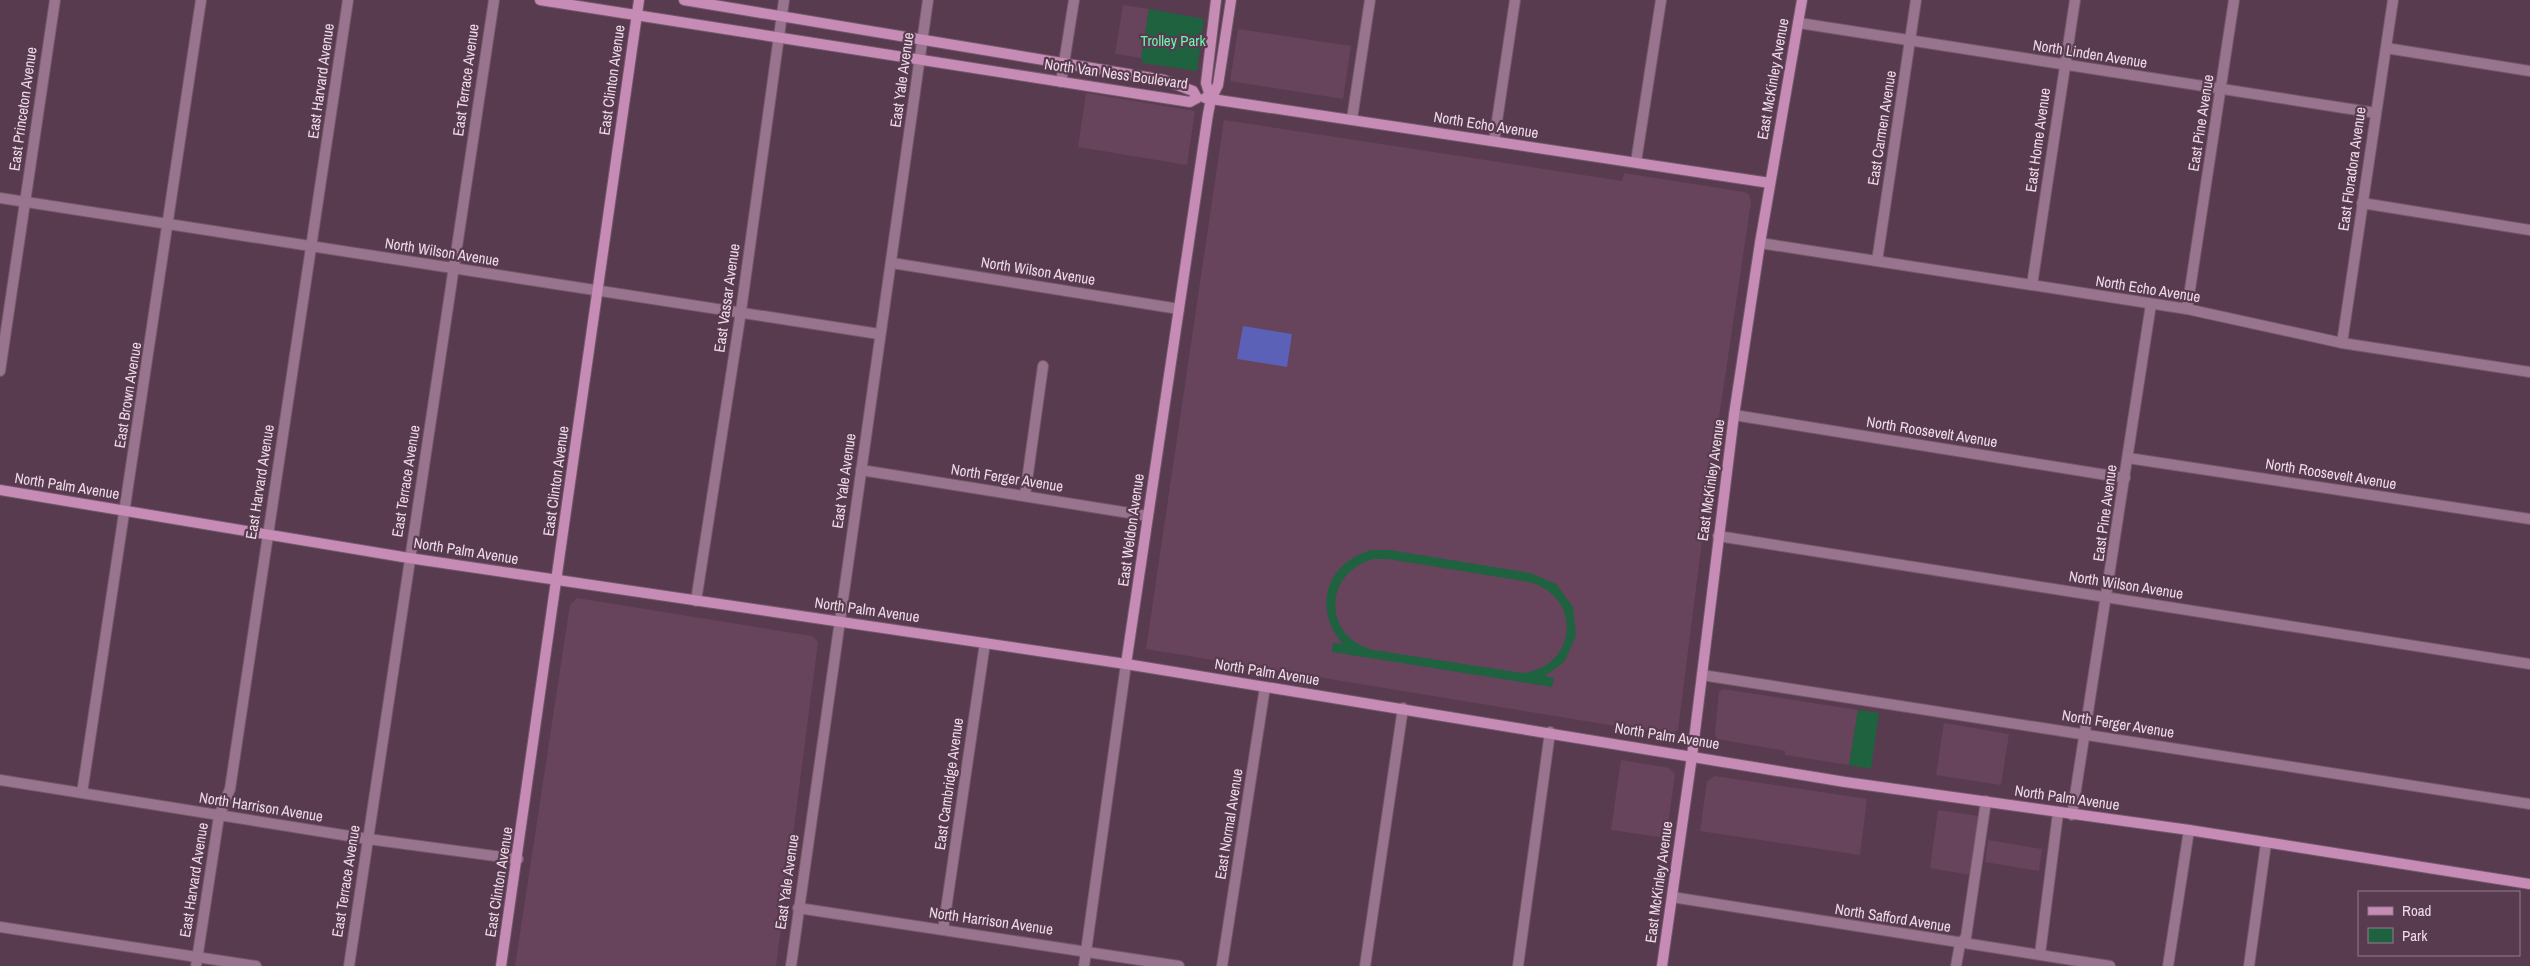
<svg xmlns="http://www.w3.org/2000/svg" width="2530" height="966" font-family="'Archivo Narrow',sans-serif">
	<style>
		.built { fill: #67435c }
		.green { fill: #1e6240; fill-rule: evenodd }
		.water { fill: #5b61b6 }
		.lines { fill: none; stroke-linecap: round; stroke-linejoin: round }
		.street-casing { stroke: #74586b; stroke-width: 12 }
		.secondary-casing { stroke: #74586b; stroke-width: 12 }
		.street { stroke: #99748e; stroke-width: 10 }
		.secondary { stroke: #c78cb6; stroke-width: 10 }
		.labels { text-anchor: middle; stroke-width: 4.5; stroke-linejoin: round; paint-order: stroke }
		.park-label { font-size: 15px; fill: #6af9af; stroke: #593b50 }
		.street-label { font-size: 15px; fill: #eedbe8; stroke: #593b50 }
	</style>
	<rect width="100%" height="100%" fill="#593b50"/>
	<g class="built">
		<polygon points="1123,5 1149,9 1141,58 1115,54"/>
		<polygon points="1238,29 1351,46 1343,99 1230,81"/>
		<polygon points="1086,93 1195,111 1187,165 1078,147"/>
		<polygon points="1224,120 1622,181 1624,173 1744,192 1749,195 1751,202 1710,478 1678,730 1670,735 1146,649"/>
		<polygon points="577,598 812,636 818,642 776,966 515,966 570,605"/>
		<polygon points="1723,689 1858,710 1849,765 1785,755 1785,751 1717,739 1715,734 1719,692"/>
		<polygon points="1944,723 2009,734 2001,785 1936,775"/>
		<polygon points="1621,760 1669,768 1675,774 1666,838 1611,830"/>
		<polygon points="1715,776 1867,799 1860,855 1700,831 1707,781"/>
		<polygon points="1938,810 1978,816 1970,875 1930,868"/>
		<polygon points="1988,840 2042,849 2039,871 1985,862"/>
	</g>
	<g class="green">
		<polygon points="1149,9 1204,19 1197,71 1143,63 1141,58"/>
		<path d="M1372 550H1389L1530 573 1556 584 1573 607 1576 636 1564 662 1545 676 1554 678 1552 687 1332 652 1333 643 1343 644C1312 609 1326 562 1372 550ZM1374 559H1388L1529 582C1583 596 1578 667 1522 673L1373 650C1322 637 1323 572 1374 559Z"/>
		<polygon points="1858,710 1879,713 1871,769 1849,765"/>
	</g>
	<polygon class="water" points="1243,326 1292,334 1287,367 1237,359"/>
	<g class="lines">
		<g class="street-casing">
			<g id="street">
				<polyline points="1799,23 2376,113"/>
				<polyline points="2386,48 2530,71"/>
				<polyline points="1061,82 1074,0"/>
				<polyline points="1352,119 1370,0"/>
				<polyline points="1494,141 1515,0"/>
				<polyline points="1636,162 1661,0"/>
				<polyline points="0,198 879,334"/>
				<polyline points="2362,203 2530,230"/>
				<polyline points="1760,243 2187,309 2342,343 2530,372"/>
				<polyline points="1877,261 1916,0"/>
				<polyline points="892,263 1179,309"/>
				<polyline points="2032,285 2075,0"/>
				<polyline points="2187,309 2234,0"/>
				<polyline points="2342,343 2393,0"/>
				<polyline points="0,371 55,0"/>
				<polyline points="1734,415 2125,478"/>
				<polyline points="2128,458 2530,519"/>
				<polyline points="861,470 1148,516"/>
				<polyline points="1025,495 1043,366"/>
				<polyline points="1718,536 2530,664"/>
				<polyline points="696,601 741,311 784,0"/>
				<polyline points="1702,675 2530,804"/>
				<polyline points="0,780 368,839 518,859"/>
				<polyline points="82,793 201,0"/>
				<polyline points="2072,815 2151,304"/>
				<polyline points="1672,897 2110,966"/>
				<polyline points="798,908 1179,966"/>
				<polyline points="0,927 256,966"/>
				<polyline points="943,930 985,643"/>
				<polyline points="2040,954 2058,813"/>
				<polyline points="196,966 219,816 230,789 348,0"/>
				<polyline points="349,966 494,0"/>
				<polyline points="791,966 928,0"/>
				<polyline points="1084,966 1126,664"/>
				<polyline points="1222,966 1265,687"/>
				<polyline points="1365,966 1403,708"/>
				<polyline points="1518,966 1550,732"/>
				<polyline points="1956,966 1960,944 1966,937 1986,801"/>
				<polyline points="2168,966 2189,830"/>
				<polyline points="2249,966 2266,843"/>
			</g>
		</g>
		<g class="secondary-casing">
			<g id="secondary">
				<polyline points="540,0 1190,102 1197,98"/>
				<polyline points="684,0 1164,80 1193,91 1197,98"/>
				<polyline points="1205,98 1770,183"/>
				<polyline points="1211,99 1206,83 1216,0"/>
				<polyline points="0,490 409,558 1126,664 1845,782 2189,830 2530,884"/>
				<polyline points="1126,664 1208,114 1211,99 1218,85 1231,0"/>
				<polyline points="501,966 639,0"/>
				<polyline points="1662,966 1692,756 1734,415 1760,243 1802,0"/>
			</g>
		</g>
		<use href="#street" class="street"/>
		<use href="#secondary" class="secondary"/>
	</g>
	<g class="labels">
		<g class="park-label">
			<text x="1173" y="46">Trolley Park</text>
		</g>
		<g class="street-label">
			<text transform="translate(2090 54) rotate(9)" y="5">North Linden Avenue</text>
			<text transform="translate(1116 74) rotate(8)" y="5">North Van Ness Boulevard</text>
			<text transform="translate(1773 79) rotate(-80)" y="5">East McKinley Avenue</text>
			<text transform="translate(466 80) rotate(-82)" y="5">East Terrace Avenue</text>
			<text transform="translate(612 80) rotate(-82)" y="5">East Clinton Avenue</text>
			<text transform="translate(902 80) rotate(-82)" y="5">East Yale Avenue</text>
			<text transform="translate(321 81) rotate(-82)" y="5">East Harvard Avenue</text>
			<text transform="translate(23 109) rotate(-82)" y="5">East Princeton Avenue</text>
			<text transform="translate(2201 123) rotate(-81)" y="5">East Pine Avenue</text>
			<text transform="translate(1486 125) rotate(9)" y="5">North Echo Avenue</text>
			<text transform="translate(1882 128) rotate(-81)" y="5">East Carmen Avenue</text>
			<text transform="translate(2038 140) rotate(-82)" y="5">East Home Avenue</text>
			<text transform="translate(2352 169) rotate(-82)" y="5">East Floradora Avenue</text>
			<text transform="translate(442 252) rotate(9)" y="5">North Wilson Avenue</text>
			<text transform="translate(1038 271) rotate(9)" y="5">North Wilson Avenue</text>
			<text transform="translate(2148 289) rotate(9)" y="5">North Echo Avenue</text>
			<text transform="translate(727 298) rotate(-82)" y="5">East Vassar Avenue</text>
			<text transform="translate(128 395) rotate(-81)" y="5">East Brown Avenue</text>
			<text transform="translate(1932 432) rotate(9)" y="5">North Roosevelt Avenue</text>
			<text transform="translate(2331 474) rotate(9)" y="5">North Roosevelt Avenue</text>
			<text transform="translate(1007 478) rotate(9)" y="5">North Ferger Avenue</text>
			<text transform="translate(1711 480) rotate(-82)" y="5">East McKinley Avenue</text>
			<text transform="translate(406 481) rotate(-81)" y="5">East Terrace Avenue</text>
			<text transform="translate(556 481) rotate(-82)" y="5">East Clinton Avenue</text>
			<text transform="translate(844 481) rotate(-82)" y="5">East Yale Avenue</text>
			<text transform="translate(260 482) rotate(-81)" y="5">East Harvard Avenue</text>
			<text transform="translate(67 486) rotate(9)" y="5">North Palm Avenue</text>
			<text transform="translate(2105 513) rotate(-82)" y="5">East Pine Avenue</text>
			<text transform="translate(1131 530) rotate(-82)" y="5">East Weldon Avenue</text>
			<text transform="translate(466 551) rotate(9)" y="5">North Palm Avenue</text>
			<text transform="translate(2126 585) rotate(9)" y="5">North Wilson Avenue</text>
			<text transform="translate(867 610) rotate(8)" y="5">North Palm Avenue</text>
			<text transform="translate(1267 672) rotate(9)" y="5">North Palm Avenue</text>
			<text transform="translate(2118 724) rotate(9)" y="5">North Ferger Avenue</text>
			<text transform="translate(1667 736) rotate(9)" y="5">North Palm Avenue</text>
			<text transform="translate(949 784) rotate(-82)" y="5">East Cambridge Avenue</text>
			<text transform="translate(2067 798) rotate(8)" y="5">North Palm Avenue</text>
			<text transform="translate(261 807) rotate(9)" y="5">North Harrison Avenue</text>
			<text transform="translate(1229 824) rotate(-81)" y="5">East Normal Avenue</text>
			<text transform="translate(194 880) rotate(-81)" y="5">East Harvard Avenue</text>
			<text transform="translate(346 881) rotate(-81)" y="5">East Terrace Avenue</text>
			<text transform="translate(499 882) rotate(-81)" y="5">East Clinton Avenue</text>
			<text transform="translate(787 882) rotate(-82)" y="5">East Yale Avenue</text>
			<text transform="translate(1659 882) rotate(-82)" y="5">East McKinley Avenue</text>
			<text transform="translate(1893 918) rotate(9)" y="5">North Safford Avenue</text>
			<text transform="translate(991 921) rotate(8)" y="5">North Harrison Avenue</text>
		</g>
	</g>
	<rect x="2358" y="891" width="162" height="65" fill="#593b50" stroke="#957b8d"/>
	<rect x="2368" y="907" width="25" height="8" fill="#c78cb6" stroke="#957b8d"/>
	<text x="2402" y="916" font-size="15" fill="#eedbe8">Road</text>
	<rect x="2368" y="928" width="25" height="15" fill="#1e6240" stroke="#957b8d"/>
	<text x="2402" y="941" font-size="15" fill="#eedbe8">Park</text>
</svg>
